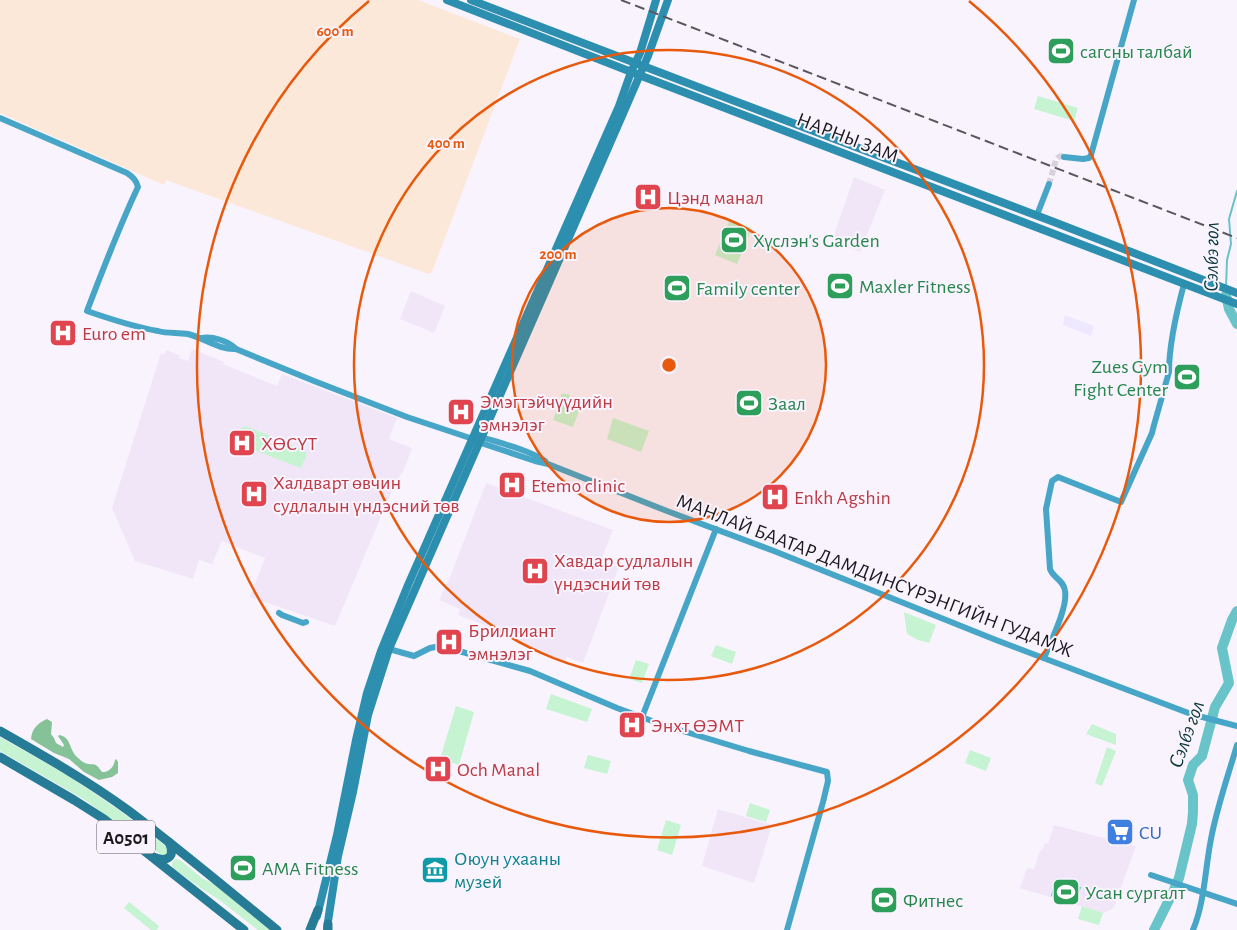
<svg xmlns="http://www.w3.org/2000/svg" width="1237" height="930" font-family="'Alegreya Sans',sans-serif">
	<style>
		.commercial { fill: #fbe8d8 }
		.industrial { fill: #ede8fe }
		.built { fill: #f0e6f8 }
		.green { fill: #c6f3d2 }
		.forest { fill: #85c298 }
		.water { fill: #68c4c8 }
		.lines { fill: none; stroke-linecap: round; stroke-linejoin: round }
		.stream { stroke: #68c4c8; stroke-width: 2 }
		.river { stroke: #68c4c8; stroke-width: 10 }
		.secondary-tunnel { stroke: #d8d2dc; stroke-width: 6; stroke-dasharray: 6 3; stroke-linecap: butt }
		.secondary { stroke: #47a6c7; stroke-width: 6 }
		.primary { stroke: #2c8faf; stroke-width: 8 }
		.highway { stroke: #267b96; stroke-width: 9 }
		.rail { stroke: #5a575c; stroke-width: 2; stroke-dasharray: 10 5; stroke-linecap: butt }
		.ring { fill: none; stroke: #e8590c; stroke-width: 2.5 }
		.labels { text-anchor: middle; stroke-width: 4; stroke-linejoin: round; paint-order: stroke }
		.shield { fill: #f9f3fe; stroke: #5e5a60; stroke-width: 1 }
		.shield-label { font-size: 19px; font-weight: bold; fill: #1b191c }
		.leisure-label { font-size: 20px; fill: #27864d; stroke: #f9f3fe; text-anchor: start }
		.street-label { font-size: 20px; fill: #1b191c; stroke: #f9f3fe }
		.health-label { font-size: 20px; fill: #be3a42; stroke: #f9f3fe; text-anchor: start }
		.shop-label { font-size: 20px; fill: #366cbe; stroke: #f9f3fe; text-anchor: start }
		.culture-label { font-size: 20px; fill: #0d838f; stroke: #f9f3fe; text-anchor: start }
		.water-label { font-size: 21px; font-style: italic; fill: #093739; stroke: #f9f3fe }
		.centre { fill: #e8590c; stroke: #f9f3fe; stroke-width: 2.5 }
		.ring-label { font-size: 15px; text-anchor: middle; font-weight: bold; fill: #e8590c; stroke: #f9f3fe; stroke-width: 4; stroke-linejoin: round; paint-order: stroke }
	</style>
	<rect width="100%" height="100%" fill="#f9f3fe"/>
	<polygon class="commercial" points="0,0 418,0 520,39 432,272 429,274 166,180 164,185 0,113"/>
	<polygon class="industrial" points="1065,315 1094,326 1091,336 1063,325"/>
	<g class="built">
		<polygon points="854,177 885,190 860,252 832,241"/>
		<polygon points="411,291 445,306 434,333 400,319"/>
		<polygon points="192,349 224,362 223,364 277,386 282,374 397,418 389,439 412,448 403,472 396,481 335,626 250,597 265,558 222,541 212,564 199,560 193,579 135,561 112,508 161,353 165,354 166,350 179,355 179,358 188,361"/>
		<polygon points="486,483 613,530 601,560 619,567 583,663 567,657 565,661 519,644 511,635 458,615 460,609 439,600 451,575"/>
		<polygon points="718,809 772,825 754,883 702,866"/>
		<polygon points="1054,825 1136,846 1114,907 1110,910 1103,913 1020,888 1027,868 1034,869 1037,860 1038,854 1043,848 1045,843 1048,844"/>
	</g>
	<g class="green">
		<polygon points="1038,96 1078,108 1074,121 1034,109"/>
		<polygon points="730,219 752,228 737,264 715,255"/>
		<polygon points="562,393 570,395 569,398 573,399 574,397 583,400 573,427 553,420"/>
		<polygon points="613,418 649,431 641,452 607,439"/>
		<polygon points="246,426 304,450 307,454 301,468 236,443 237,436 241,428"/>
		<polygon points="904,612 936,625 929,643 918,640 907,634"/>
		<polygon points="716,645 736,652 732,664 711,656"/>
		<polygon points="636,660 649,664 642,683 629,679"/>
		<polygon points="551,694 592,709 587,722 546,709"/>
		<polygon points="456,706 474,712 459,765 440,759"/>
		<polygon points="1092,724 1116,734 1116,745 1086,734"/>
		<polygon points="0,737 67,775 119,810 168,848 169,854 163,856 141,840 127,832 85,800 0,751"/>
		<polygon points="1107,747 1116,751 1102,786 1095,783"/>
		<polygon points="970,750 991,758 986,771 965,763"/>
		<polygon points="588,755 611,761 607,774 584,768"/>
		<polygon points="750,803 770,810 766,822 746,816"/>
		<polygon points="666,820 681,825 672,855 657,850"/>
		<path d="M176 859 180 860 202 878 214 884 271 930H258L218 899 199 887 173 868C171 864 172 861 176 859Z"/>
		<polygon points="129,902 159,926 157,930 151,930 124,908"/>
		<polygon points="1082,906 1103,913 1099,925 1078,919"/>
	</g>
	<path class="forest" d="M47 719 52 722 51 734 54 738 56 743 63 747 64 745 58 736 60 735C71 738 69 748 76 756 79 759 84 764 89 764 93 765 93 763 97 766 99 767 100 770 102 772H105C111 770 114 766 115 760L116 759 118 762V773L112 777 99 780 84 772 69 759 54 753 31 739C32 728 38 723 47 719Z"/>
	<polygon class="water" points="1055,880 1081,887 1076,903 1051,896"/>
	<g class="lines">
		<polyline class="stream" points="1226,287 1227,260 1231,244 1229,219 1237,191"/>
		<g class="river">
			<polyline points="1226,295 1229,309 1237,324"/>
			<polyline points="1154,930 1173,892 1179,878 1192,824 1193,812 1193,795 1188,780 1193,765 1202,756 1215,707 1229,683 1222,648 1232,620 1237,611"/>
		</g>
		<path class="secondary-tunnel" d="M1049 184 1056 160C1059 156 1061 155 1064 157"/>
		<g class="secondary">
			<path d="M0 118 127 173C133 177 136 180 138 187 119 227 103 269 87 311 110 319 134 327 158 331 168 334 178 332 188 334 204 338 219 350 236 349L314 381 407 417 473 439 478 442 535 461 548 464 667 511 774 551 996 640 1191 714 1237 726"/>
			<polyline points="1064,157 1083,159 1089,158 1091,155 1134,0"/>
			<polyline points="1037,215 1049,184"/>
			<path d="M202 338C212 336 229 341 236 349"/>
			<path d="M478 438 481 437C500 443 529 450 545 461"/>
			<polyline points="279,613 282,615 303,623 306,622"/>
			<polyline points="389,649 414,656 430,648 441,646 530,671 617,708 663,725 749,751 827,772 828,781 823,802 787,930"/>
			<path d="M1044 658C1051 641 1068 607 1065 591 1064 580 1053 578 1050 569L1046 509 1052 481 1058 477 1121 502 1152 433 1154 425 1169 372C1169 346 1177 310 1184 284"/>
			<polyline points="642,717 716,529"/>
			<polyline points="1151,875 1237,904"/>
			<path d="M1193 930C1205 901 1205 869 1211 839 1217 807 1228 776 1237 745"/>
		</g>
		<g class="primary">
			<polyline points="447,0 639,75 1237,304"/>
			<polyline points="471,0 732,100 1054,222 1237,293"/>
			<polyline points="317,916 337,835 356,740 367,693 381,651 408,585 619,106 631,72 640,53 656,0"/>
			<polyline points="327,928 338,856 353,792 368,715 389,649 622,116 648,56 668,0"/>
		</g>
		<g class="highway">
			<path d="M0 731C44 756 88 781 129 811 179 849 228 890 277 930"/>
			<polyline points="0,757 74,800 104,819 244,930"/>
			<path d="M153 857C167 863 176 857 169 842"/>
			<polyline points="328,924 328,930"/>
			<polyline points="310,930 318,910"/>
		</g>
		<polyline class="rail" points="621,0 1237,238"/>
	</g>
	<circle cx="669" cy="365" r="157" fill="#e8590c" fill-opacity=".12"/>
	<g class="ring">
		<circle cx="669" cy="365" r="157"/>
		<circle cx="669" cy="365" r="315"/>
		<path d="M969 1A472 472 0 1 1 369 1"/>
	</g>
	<defs>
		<g id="stadium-square" transform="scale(1.4375)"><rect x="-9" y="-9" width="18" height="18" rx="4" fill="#2e9e5b" stroke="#f9f3fe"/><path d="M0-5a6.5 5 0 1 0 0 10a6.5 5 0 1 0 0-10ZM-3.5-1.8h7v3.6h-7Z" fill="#fff"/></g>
		<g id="hospital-square" transform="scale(1.4375)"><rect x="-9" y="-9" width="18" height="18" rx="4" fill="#e0444e" stroke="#f9f3fe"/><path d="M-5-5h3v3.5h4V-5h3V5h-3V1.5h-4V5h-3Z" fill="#fff"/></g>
		<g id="supermarket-square" transform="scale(1.4375)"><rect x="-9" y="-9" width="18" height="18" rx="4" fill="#3f7fe0" stroke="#f9f3fe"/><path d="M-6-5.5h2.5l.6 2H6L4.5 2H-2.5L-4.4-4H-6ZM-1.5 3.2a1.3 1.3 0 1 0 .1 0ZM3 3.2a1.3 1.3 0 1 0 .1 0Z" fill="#fff"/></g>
		<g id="museum-square" transform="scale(1.4375)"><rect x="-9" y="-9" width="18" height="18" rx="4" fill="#0f9aa8" stroke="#f9f3fe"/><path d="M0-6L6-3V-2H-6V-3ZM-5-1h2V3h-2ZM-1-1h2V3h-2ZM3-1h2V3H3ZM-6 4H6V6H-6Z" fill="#fff"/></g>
	</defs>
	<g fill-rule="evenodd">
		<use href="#stadium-square" x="1061" y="51"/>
		<use href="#hospital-square" x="648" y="197"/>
		<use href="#stadium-square" x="734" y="240"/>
		<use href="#stadium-square" x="840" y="286"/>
		<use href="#stadium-square" x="677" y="288"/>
		<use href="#hospital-square" x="63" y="333"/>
		<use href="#stadium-square" x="1187" y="377"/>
		<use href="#stadium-square" x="749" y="403"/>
		<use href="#hospital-square" x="461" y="412"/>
		<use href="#hospital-square" x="242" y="443"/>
		<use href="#hospital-square" x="512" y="485"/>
		<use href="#hospital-square" x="254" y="494"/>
		<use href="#hospital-square" x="775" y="497"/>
		<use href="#hospital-square" x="535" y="571"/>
		<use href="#hospital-square" x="449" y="642"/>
		<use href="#hospital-square" x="632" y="725"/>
		<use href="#hospital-square" x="438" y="769"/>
		<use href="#supermarket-square" x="1120" y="832"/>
		<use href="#stadium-square" x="243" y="868"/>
		<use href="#museum-square" x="435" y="870"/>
		<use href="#stadium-square" x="1066" y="892"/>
		<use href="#stadium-square" x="884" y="900"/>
	</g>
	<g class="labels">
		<rect class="shield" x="97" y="820.5" width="58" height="33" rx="4"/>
		<g class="shield-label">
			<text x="126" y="844">A0501</text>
		</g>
		<g class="leisure-label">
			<text x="1080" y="58">сагсны талбай</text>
			<text x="753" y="247">Хүслэн's Garden</text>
			<text x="859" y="293">Maxler Fitness</text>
			<text x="696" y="295">Family center</text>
			<text x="1168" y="373" text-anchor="end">Zues Gym<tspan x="1168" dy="23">Fight Center</tspan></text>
			<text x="768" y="410">Заал</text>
			<text x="262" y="875">AMA Fitness</text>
			<text x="1085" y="899">Усан сургалт</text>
			<text x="903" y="907">Фитнес</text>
		</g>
		<g class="street-label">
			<text transform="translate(848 137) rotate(21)" y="7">НАРНЫ ЗАМ</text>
			<text transform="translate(875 575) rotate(21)" y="7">МАНЛАЙ БААТАР ДАМДИНСҮРЭНГИЙН ГУДАМЖ</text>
		</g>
		<g class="health-label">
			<text x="667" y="204">Цэнд манал</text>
			<text x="82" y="340">Euro em</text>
			<text x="480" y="408">Эмэгтэйчүүдийн<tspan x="480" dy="23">эмнэлэг</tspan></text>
			<text x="261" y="450">ХӨСҮТ</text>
			<text x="273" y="489">Халдварт өвчин<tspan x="273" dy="23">судлалын үндэсний төв</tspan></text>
			<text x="531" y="492">Etemo clinic</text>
			<text x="794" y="504">Enkh Agshin</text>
			<text x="554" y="567">Хавдар судлалын<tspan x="554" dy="23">үндэсний төв</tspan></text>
			<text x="468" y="637">Бриллиант<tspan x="468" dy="23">эмнэлэг</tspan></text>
			<text x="651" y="732">Энхт ӨЭМТ</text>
			<text x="457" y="776">Och Manal</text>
		</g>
		<g class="shop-label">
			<text x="1139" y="839">CU</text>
		</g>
		<g class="culture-label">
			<text x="454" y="865">Оюун ухааны<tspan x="454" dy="23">музей</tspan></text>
		</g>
		<g class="water-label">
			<text transform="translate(1211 257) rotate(-89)" y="7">Сэлбэ гол</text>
			<text transform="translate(1186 734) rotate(-70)" y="7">Сэлбэ гол</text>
		</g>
	</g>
	<circle cx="669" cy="365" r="8" class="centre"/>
	<g class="ring-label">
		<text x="335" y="36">600 m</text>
		<text x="446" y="148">400 m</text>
		<text x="558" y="259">200 m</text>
	</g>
</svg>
